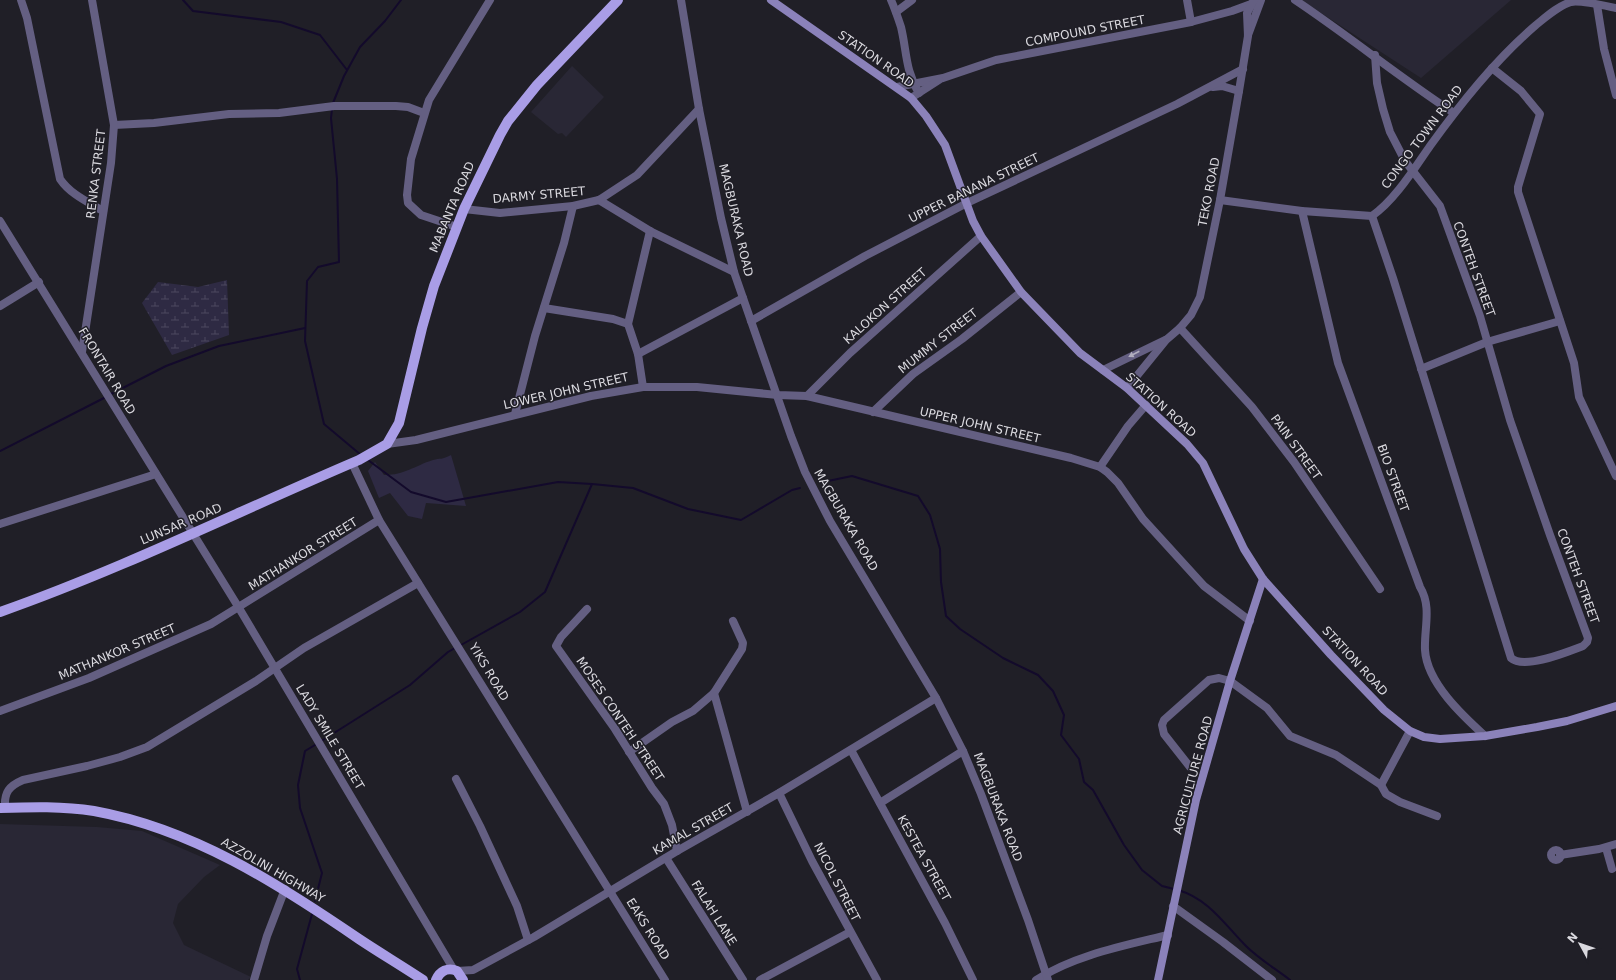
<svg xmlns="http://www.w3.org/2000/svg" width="1616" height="980" font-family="'DejaVu Sans',sans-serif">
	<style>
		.built { fill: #292735 }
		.grass { fill: #2e2a43 }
		.wetland { fill: url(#wetland-marsh) }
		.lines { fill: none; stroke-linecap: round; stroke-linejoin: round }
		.stream { stroke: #130a2b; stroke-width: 2 }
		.minor { stroke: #645f82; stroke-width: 8 }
		.tertiary { stroke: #645f82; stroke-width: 8 }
		.secondary { stroke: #8b82ba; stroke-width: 8 }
		.primary { stroke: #a99de6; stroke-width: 10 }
		.oneway { fill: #b1aebe }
		.labels { text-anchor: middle; stroke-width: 3; stroke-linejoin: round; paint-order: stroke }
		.street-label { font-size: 12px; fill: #dad9df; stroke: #201f27 }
	</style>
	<defs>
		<pattern id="wetland-marsh" width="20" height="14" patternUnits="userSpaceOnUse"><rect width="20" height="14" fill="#2e2a43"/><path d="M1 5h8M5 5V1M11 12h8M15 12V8" fill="none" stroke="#4c485e"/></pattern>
	</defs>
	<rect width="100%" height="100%" fill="#201f27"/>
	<g class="built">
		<polygon points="1301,0 1511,0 1421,78"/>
		<polygon points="572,66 604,97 566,137 562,133 558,134 531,112"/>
		<polygon points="0,824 97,827 142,831 220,865 204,877 178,904 173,923 184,945 251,977 248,980 0,980"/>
	</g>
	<path class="grass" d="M451 455 466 506 426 503 422 519 408 516 390 493 379 498 368 471 375 462 384 475C405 475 414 466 433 460 440 458 442 460 451 455Z"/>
	<polygon class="wetland" points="227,280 229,335 172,355 142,303 158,282 198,287"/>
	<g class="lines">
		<g class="stream">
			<polyline points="183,0 193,11 281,22 320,35 347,70"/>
			<polyline points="333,103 344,76 360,47 385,21 401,0"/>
			<polyline points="332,109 331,118 337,179 339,262 318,267 307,281 305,341 324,424 361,455"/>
			<polyline points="111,394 166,366 219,346 305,328"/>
			<polyline points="0,451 104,398"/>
			<polyline points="368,460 411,492 446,502 558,482 592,484 633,488 688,509 741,520 792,490 800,488"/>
			<polyline points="823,482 852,476 918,496 930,515 940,549 941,582 946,616 960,629 1003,658 1038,675 1053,691 1064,715 1061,735 1079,759 1084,782 1093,790 1124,845 1142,870 1162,886 1174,889"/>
			<polyline points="461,645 520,612 545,592 592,484"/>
			<polyline points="323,740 410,685 448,652 455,648"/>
			<polyline points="315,745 305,751 298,785 300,808 322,873 315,901"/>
			<path d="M1178 890C1209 899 1225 925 1246 946 1259 959 1276 969 1290 980"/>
			<polyline points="300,980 297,969 312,914"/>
		</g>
		<g class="minor">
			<path d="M21 0 27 18 60 179C70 194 88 202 103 211"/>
			<path d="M891 0C895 9 898 18 901 27 907 52 905 70 919 93"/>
			<polyline points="1187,0 1191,22"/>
			<path d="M1295 0C1349 36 1399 77 1454 113"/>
			<polyline points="1597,5 1604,49 1616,95"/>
			<polyline points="896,12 912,0"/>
			<polyline points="1492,68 1521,91 1540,114 1518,187 1518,192 1574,363 1579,397 1616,476"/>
			<polyline points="1213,87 1222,86 1239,91"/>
			<polyline points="114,125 154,123 229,114 279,113 334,106 396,106 408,107 424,113"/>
			<polyline points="599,200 650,231 734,272"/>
			<path d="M1220 200 1302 211 1372 216C1395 200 1414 169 1430 146 1461 103 1495 60 1536 25 1546 17 1558 6 1571 2 1580 0 1606 6 1616 8"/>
			<polyline points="464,209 500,213 573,206 599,200 637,175 699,109"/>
			<path d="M1302 211 1338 363 1420 587C1432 607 1424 628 1425 650 1427 683 1463 716 1485 736"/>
			<path d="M1372 216 1393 278 1511 658C1524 670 1567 652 1583 646L1587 642 1588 638 1550 535 1510 420 1480 316 1440 206 1405 161 1390 132 1383 109 1377 83 1375 55"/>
			<polyline points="0,221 239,608 454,970"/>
			<polyline points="457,227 421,215 408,203 407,195 411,159 429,100 490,0"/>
			<polyline points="0,306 39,282"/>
			<polyline points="544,308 613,319 628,324"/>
			<polyline points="751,321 865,256 967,203 1177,104 1243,69"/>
			<polyline points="1180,328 1252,407 1294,462 1380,589"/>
			<polyline points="82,352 111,163 114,125 92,0"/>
			<polyline points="638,354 743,298"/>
			<polyline points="1421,369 1487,342 1560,321"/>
			<polyline points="643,387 638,354 628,324 650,231"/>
			<polyline points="807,396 850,353 981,236"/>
			<polyline points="873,412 913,374 962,339 1021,292"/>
			<polyline points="515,414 535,336 564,243 573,206"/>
			<polyline points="387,444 416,440 591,396 643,387 697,387 778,395 807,396 1071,458 1100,467 1107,472 1118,483 1143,519 1204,586 1250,621"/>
			<polyline points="352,463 379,520 665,980"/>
			<polyline points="1100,467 1128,426 1146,405"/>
			<polyline points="0,524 156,474"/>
			<polyline points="587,609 561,637 556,646 615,729 652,788 664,804 672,825 677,851"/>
			<polyline points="714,693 747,812"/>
			<polyline points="0,711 89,678 211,624 379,520"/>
			<polyline points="851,750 945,923 973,980"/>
			<polyline points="629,752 672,722 693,711 714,693 742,649 743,643 733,621"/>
			<polyline points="1190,767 1164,734 1162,725 1164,720 1209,680 1219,678 1230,681 1267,708 1290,736 1336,755 1381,785 1386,794 1400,802 1437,816"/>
			<polyline points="456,779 480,826 517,906 528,940"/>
			<polyline points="1381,785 1410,731"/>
			<polyline points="779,793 812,861 877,980"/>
			<polyline points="880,803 963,751"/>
			<path d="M5 808C4 792 9 786 23 780L87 766 120 757 147 747 256 681 304 648 418 583"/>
			<polyline points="1606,848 1612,869"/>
			<circle cx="1556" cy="855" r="5"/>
			<polyline points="1560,855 1599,849 1616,844"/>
			<polyline points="666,858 743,980"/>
			<polyline points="1173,906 1223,942 1272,980"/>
			<polyline points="254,980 267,936 285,889"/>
			<polyline points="760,980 850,932"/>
			<path d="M1036 980C1075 955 1123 946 1168 935"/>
		</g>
		<g class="tertiary">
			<polyline points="681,0 699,109 721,218 734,272 791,436 805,472 830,521 936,698 963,751 981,794 1028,920 1048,980"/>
			<polyline points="1248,35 1261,0"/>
			<polyline points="897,87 943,78 996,60 1191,22 1232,11 1251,4"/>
			<polyline points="911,98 939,80"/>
			<polyline points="1103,370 1165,340"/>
			<polyline points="1127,388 1166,340 1180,328 1191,315 1200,297 1220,200 1239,91 1248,36 1247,13 1254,0"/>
			<polyline points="457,971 473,970 534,937 677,851 779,793 936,698"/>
		</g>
		<g class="secondary">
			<polyline points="771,0 911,98 926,116 945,145 973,221 981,236 1021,292 1080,353 1127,388 1187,444 1203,463 1244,549 1263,579 1331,655 1384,710 1410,731 1424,737 1440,739 1485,736 1537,727 1567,721 1616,706"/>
			<polyline points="1158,980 1196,800 1230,681 1263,579"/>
		</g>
		<g class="primary">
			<path d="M0 612C122 569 239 511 359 460L387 444 399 423 422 328 434 286 464 209 500 135 508 121 537 85 618 0"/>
			<path d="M0 808C31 807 63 806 94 811 193 829 277 883 359 939 380 953 402 966 423 980"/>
			<path d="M436 980C440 971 448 967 457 971L463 980"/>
		</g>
	</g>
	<defs><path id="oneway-solid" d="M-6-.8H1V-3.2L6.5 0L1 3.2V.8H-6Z"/></defs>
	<use class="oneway" href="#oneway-solid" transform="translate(1134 354) rotate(153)"/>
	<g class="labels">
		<g class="street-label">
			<text transform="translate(1085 31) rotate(-11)" y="4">COMPOUND STREET</text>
			<text transform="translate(876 59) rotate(35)" y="4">STATION ROAD</text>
			<text transform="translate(1422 137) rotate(-53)" y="4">CONGO TOWN ROAD</text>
			<text transform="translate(96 174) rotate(-83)" y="4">RENKA STREET</text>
			<text transform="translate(974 188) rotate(-26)" y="4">UPPER BANANA STREET</text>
			<text transform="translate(1209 192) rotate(-79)" y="4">TEKO ROAD</text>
			<text transform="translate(539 195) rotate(-5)" y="4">DARMY STREET</text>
			<text transform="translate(452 207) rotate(-67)" y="4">MABANTA ROAD</text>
			<text transform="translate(736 220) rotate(77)" y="4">MAGBURAKA ROAD</text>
			<text transform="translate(1474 269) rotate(70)" y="4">CONTEH STREET</text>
			<text transform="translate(885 306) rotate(-42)" y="4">KALOKON STREET</text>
			<text transform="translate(938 341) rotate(-38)" y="4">MUMMY STREET</text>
			<text transform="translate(107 371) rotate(59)" y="4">FRONTAIR ROAD</text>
			<text transform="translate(566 391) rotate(-13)" y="4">LOWER JOHN STREET</text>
			<text transform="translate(1161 405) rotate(42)" y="4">STATION ROAD</text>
			<text transform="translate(980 425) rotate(13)" y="4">UPPER JOHN STREET</text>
			<text transform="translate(1296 447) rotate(54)" y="4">PAIN STREET</text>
			<text transform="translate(1393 478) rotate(70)" y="4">BIO STREET</text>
			<text transform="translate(846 520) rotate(60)" y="4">MAGBURAKA ROAD</text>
			<text transform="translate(181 524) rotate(-23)" y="4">LUNSAR ROAD</text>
			<text transform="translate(303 554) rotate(-32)" y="4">MATHANKOR STREET</text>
			<text transform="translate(1578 576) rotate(70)" y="4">CONTEH STREET</text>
			<text transform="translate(117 652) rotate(-23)" y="4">MATHANKOR STREET</text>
			<text transform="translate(1355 661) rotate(47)" y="4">STATION ROAD</text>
			<text transform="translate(489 672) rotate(59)" y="4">YIKS ROAD</text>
			<text transform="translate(620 719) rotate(56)" y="4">MOSES CONTEH STREET</text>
			<text transform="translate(330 737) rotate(59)" y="4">LADY SMILE STREET</text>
			<text transform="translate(1193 775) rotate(-75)" y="4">AGRICULTURE ROAD</text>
			<text transform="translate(998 807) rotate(69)" y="4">MAGBURAKA ROAD</text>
			<text transform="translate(693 829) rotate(-30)" y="4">KAMAL STREET</text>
			<text transform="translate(924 858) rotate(61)" y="4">KESTEA STREET</text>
			<text transform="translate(273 870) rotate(30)" y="4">AZZOLINI HIGHWAY</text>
			<text transform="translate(837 882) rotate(63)" y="4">NICOL STREET</text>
			<text transform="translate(714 913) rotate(58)" y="4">FALAH LANE</text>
			<text transform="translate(648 929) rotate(58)" y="4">EAKS ROAD</text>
		</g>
	</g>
	<g transform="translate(1580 944) rotate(310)" stroke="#201f27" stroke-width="3" paint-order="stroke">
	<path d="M0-3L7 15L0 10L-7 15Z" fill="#dad9df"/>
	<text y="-6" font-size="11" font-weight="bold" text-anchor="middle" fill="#dad9df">N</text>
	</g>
</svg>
